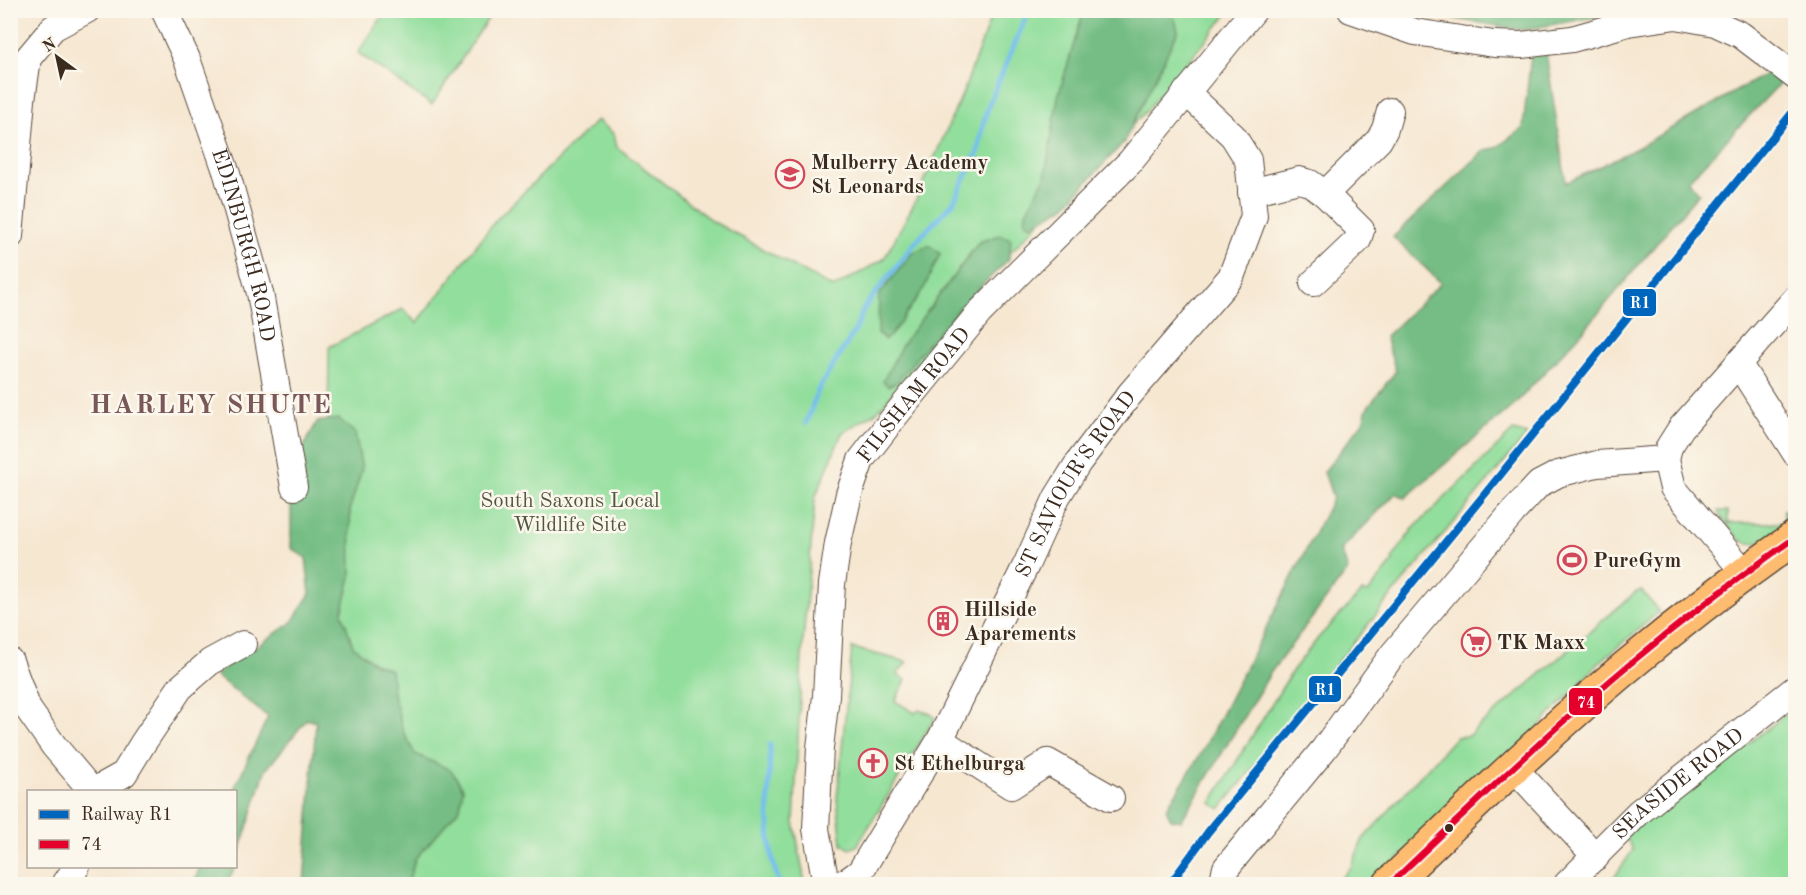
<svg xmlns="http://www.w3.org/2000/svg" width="1806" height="895" font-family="'Old Standard TT',serif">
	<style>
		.green { fill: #92de9c; stroke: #66845d; stroke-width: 1.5 }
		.forest { fill: #75bd84; stroke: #587451; stroke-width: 1.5 }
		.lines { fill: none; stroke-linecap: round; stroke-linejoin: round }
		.stream { stroke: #76bfee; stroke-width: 5 }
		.minor-casing { stroke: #574639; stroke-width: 28 }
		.highway-casing { stroke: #574639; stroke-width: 36 }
		.minor { stroke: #fff; stroke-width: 26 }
		.highway { stroke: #febc70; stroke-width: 33 }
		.bus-1-casing { stroke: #fbf7ec; stroke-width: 10 }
		.bus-1 { stroke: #e4002b; stroke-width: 6 }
		.rail-1-casing { stroke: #fbf7ec; stroke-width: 12 }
		.rail-1 { stroke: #0065bd; stroke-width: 8 }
		.bus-dot { fill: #3b2a1e; stroke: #fbf7ec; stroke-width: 2 }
		.labels { text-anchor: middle; stroke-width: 5; stroke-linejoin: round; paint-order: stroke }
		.poi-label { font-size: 21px; font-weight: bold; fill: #3b2a1e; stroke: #fbf7ec; text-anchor: start }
		.street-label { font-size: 21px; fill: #3b2a1e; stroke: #fbf7ec }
		.park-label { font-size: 21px; fill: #51573e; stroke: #fbf7ec }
		.district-label { font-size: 27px; font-weight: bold; letter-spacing: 1.5px; fill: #7a585a; stroke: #fbf7ec }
		.line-badge { stroke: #fbf7ec; stroke-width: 2 }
		.badge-label { font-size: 16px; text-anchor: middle; font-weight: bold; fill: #fff }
	</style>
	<rect width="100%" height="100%" fill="#fbf7ec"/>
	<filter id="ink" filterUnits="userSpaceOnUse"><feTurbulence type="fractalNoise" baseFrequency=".0167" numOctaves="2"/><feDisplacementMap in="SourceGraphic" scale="12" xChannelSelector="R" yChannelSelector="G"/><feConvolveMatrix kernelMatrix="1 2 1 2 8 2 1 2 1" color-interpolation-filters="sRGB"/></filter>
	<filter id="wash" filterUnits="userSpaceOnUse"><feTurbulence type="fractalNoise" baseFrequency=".008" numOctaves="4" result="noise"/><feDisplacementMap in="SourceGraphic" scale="24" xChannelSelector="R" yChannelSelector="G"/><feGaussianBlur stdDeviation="1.35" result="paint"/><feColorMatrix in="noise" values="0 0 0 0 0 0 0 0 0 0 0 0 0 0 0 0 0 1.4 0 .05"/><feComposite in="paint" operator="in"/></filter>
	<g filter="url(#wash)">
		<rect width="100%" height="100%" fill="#f6e7d1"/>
		<g class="green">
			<polygon points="386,11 386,10 493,11 432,105 358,53"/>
			<polygon points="993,11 1230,11 1147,110 999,264 878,411 842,433 815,498 802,654 794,822 805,884 309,884 325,714 329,347 403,309 417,323 495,221 597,120 614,134 617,147 712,221 833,288 884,259 916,200 964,90"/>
			<polygon points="1513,431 1527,435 1387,601 1220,809 1211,803 1293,670 1319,637 1362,592 1368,593 1393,562 1392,559 1412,530"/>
			<path d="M1784 510H1791L1793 517C1780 527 1759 551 1742 541 1738 539 1735 534 1732 531 1727 524 1721 518 1718 511H1728V523H1784Z"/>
			<polygon points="1642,591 1659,612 1601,661 1518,749 1371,884 1337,884 1351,867 1363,839 1456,737 1468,736 1636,592"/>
			<polygon points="852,648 907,662 897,674 906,680 895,701 915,713 919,710 931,714 935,718 857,846 850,849 842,844 837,799"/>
			<polygon points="1795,707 1795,884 1603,884 1616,875 1633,850 1625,836 1683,787 1710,773"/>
		</g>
		<g class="forest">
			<polygon points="1085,11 1173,11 1178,31 1124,142 1064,207 1032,225 1025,222 1026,212 1045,177 1058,97 1083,13"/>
			<polygon points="1409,11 1622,11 1613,14 1522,30"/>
			<polygon points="1546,52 1566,183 1639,147 1769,72 1780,83 1688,181 1699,193 1585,329 1515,404 1405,498 1396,493 1341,550 1348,570 1271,672 1181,821 1171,819 1166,809 1202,752 1333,498 1324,472 1363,422 1367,408 1396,371 1385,337 1441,283 1393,237 1485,150 1496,148 1523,128 1531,54"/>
			<polygon points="1000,235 1011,239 1009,259 961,306 930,341 896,383 888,386 883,381 902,345 979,242"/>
			<polygon points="930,245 940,254 923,290 891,335 885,340 878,333 879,295 913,252"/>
			<polygon points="339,419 355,433 362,469 350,508 351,577 342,613 353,646 374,663 391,670 393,694 403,731 415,754 451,770 463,788 460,808 415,859 408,884 304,884 316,722 307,719 265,771 236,864 236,792 233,791 268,717 215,675 292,622 310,594 306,558 291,548 291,499 303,448 317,422"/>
			<polygon points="200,867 200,866 235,867 227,884 193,884"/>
		</g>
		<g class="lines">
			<g class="stream">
				<polyline points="806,423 819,388 856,329 864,308 918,239 953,203 978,152 982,129 989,104 1029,10"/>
				<path d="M770 745C770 788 763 846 780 884"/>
			</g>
		</g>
	</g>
	<g filter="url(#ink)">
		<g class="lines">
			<g class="minor-casing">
				<g id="minor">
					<path id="s1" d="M164 10 187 59 227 174 260 293 294 487"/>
					<polyline points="1351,10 1415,32 1494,44 1521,45 1572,39 1628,23 1676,16 1715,23 1741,35 1796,77"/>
					<polyline points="1251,192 1299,180 1310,183 1325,194 1379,140 1385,129 1390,111"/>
					<polyline points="10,236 22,100 28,58 53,28 87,10"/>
					<polyline points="1313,283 1358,240 1361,230 1325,194"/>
					<polyline points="1738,363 1796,454"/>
					<polyline points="1745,573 1673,488 1666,459 1669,447 1681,428 1796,298"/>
					<polyline points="10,661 28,709 54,746 92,791"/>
					<polyline points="940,740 1011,786 1048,762 1111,798"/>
					<polyline points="1513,767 1596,857"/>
					<polyline points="92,792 124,774 143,743 180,688 210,662 243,644"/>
					<polyline points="65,884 77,866"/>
					<path id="s2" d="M826 884 816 829 820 748 826 696 832 584 838 543 849 494 861 460 895 416 980 312 1130 162 1254 10"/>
					<path id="s3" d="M836 884 846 882 860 872 940 740 1027 563 1057 497 1078 463 1130 394 1231 277 1254 216 1248 160 1233 136 1186 92"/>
					<polyline points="1222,884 1226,868 1324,749 1393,654 1513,512 1539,484 1558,474 1597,464 1666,459"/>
					<path id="s4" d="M1567 884 1639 812 1796 688"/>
				</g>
			</g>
			<g class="highway-casing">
				<path id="highway" d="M1390 884C1467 811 1544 736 1625 668 1680 622 1737 578 1796 537"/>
			</g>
			<use href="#minor" class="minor"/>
			<use href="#highway" class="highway"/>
			<g class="bus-1-casing">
				<path id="bus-1" d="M1390 884C1467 811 1544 736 1625 668 1680 622 1737 578 1796 537"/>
			</g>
			<use href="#bus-1" class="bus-1"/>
			<g class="rail-1-casing">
				<polyline id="rail-1" points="1170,884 1208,832 1489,489 1796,108"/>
			</g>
			<use href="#rail-1" class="rail-1"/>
		</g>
	</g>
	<defs>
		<g id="school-ring" transform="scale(1.5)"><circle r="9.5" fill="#fbf7ec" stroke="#d1495b" stroke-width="1.5"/><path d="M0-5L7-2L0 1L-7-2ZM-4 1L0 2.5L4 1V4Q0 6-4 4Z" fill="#d1495b"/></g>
		<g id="stadium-ring" transform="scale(1.5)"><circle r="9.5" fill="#fbf7ec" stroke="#d1495b" stroke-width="1.5"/><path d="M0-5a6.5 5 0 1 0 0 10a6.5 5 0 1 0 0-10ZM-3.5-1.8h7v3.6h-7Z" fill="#d1495b"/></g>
		<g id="building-ring" transform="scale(1.5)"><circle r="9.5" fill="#fbf7ec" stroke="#d1495b" stroke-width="1.5"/><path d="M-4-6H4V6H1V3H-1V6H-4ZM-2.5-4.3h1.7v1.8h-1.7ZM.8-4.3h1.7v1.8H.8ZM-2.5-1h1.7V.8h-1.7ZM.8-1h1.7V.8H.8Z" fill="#d1495b"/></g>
		<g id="supermarket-ring" transform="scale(1.5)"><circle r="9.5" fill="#fbf7ec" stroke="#d1495b" stroke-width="1.5"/><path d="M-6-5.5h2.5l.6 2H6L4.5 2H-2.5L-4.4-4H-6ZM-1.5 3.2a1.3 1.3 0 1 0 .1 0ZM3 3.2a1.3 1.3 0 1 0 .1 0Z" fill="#d1495b"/></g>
		<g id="church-ring" transform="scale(1.5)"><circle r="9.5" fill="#fbf7ec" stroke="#d1495b" stroke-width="1.5"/><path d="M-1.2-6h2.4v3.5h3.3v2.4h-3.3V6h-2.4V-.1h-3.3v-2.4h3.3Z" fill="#d1495b"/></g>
	</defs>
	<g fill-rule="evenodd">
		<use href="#school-ring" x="790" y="174"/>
		<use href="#stadium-ring" x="1572" y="560"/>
		<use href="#building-ring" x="943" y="621"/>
		<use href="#supermarket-ring" x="1476" y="642"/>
		<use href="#church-ring" x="873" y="763"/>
	</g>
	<circle class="bus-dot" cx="1449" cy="828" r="5"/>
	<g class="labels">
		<g class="poi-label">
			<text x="811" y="169">Mulberry Academy<tspan x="811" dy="24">St Leonards</tspan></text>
			<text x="1593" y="567">PureGym</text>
			<text x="964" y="616">Hillside<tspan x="964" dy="24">Aparements</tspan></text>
			<text x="1497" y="649">TK Maxx</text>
			<text x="894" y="770">St Ethelburga</text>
		</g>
		<g class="street-label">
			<text dy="7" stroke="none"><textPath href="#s1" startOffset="249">EDINBURGH ROAD</textPath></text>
			<text dy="7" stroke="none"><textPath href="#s2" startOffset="513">FILSHAM ROAD</textPath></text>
			<text dy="7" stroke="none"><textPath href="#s3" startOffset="472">ST SAVIOUR'S ROAD</textPath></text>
			<text dy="7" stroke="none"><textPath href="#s4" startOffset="150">SEASIDE ROAD</textPath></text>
		</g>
		<g class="park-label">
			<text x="570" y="507">South Saxons Local<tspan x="570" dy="24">Wildlife Site</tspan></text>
		</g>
		<g class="district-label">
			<text x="211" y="413">HARLEY SHUTE</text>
		</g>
	</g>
	<g class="line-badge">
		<rect x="1622" y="288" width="35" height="29" rx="6" fill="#0065bd"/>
		<rect x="1308" y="675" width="34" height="28" rx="6" fill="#0065bd"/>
		<rect x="1568" y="687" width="35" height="29" rx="6" fill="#e4002b"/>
	</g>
	<g class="badge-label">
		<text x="1640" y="308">R1</text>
		<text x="1325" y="695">R1</text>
		<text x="1586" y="708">74</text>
	</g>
	<rect width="1806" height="895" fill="none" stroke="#fbf7ec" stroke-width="36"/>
	<rect x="27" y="790" width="210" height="78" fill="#fbf7ec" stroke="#aea59a" stroke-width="1.5"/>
	<rect x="39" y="810" width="30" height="9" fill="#0065bd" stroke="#aea59a" stroke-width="1.5"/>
	<text x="81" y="820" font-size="18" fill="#3b2a1e">Railway R1</text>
	<rect x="39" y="840" width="30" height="9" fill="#e4002b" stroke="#aea59a" stroke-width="1.5"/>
	<text x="81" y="850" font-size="18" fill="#3b2a1e">74</text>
	<g transform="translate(57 57) rotate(327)" stroke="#fbf7ec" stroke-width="4.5" paint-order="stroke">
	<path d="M0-4.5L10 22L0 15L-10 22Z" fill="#3b2a1e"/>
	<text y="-9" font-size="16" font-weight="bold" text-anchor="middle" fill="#3b2a1e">N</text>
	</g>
</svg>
